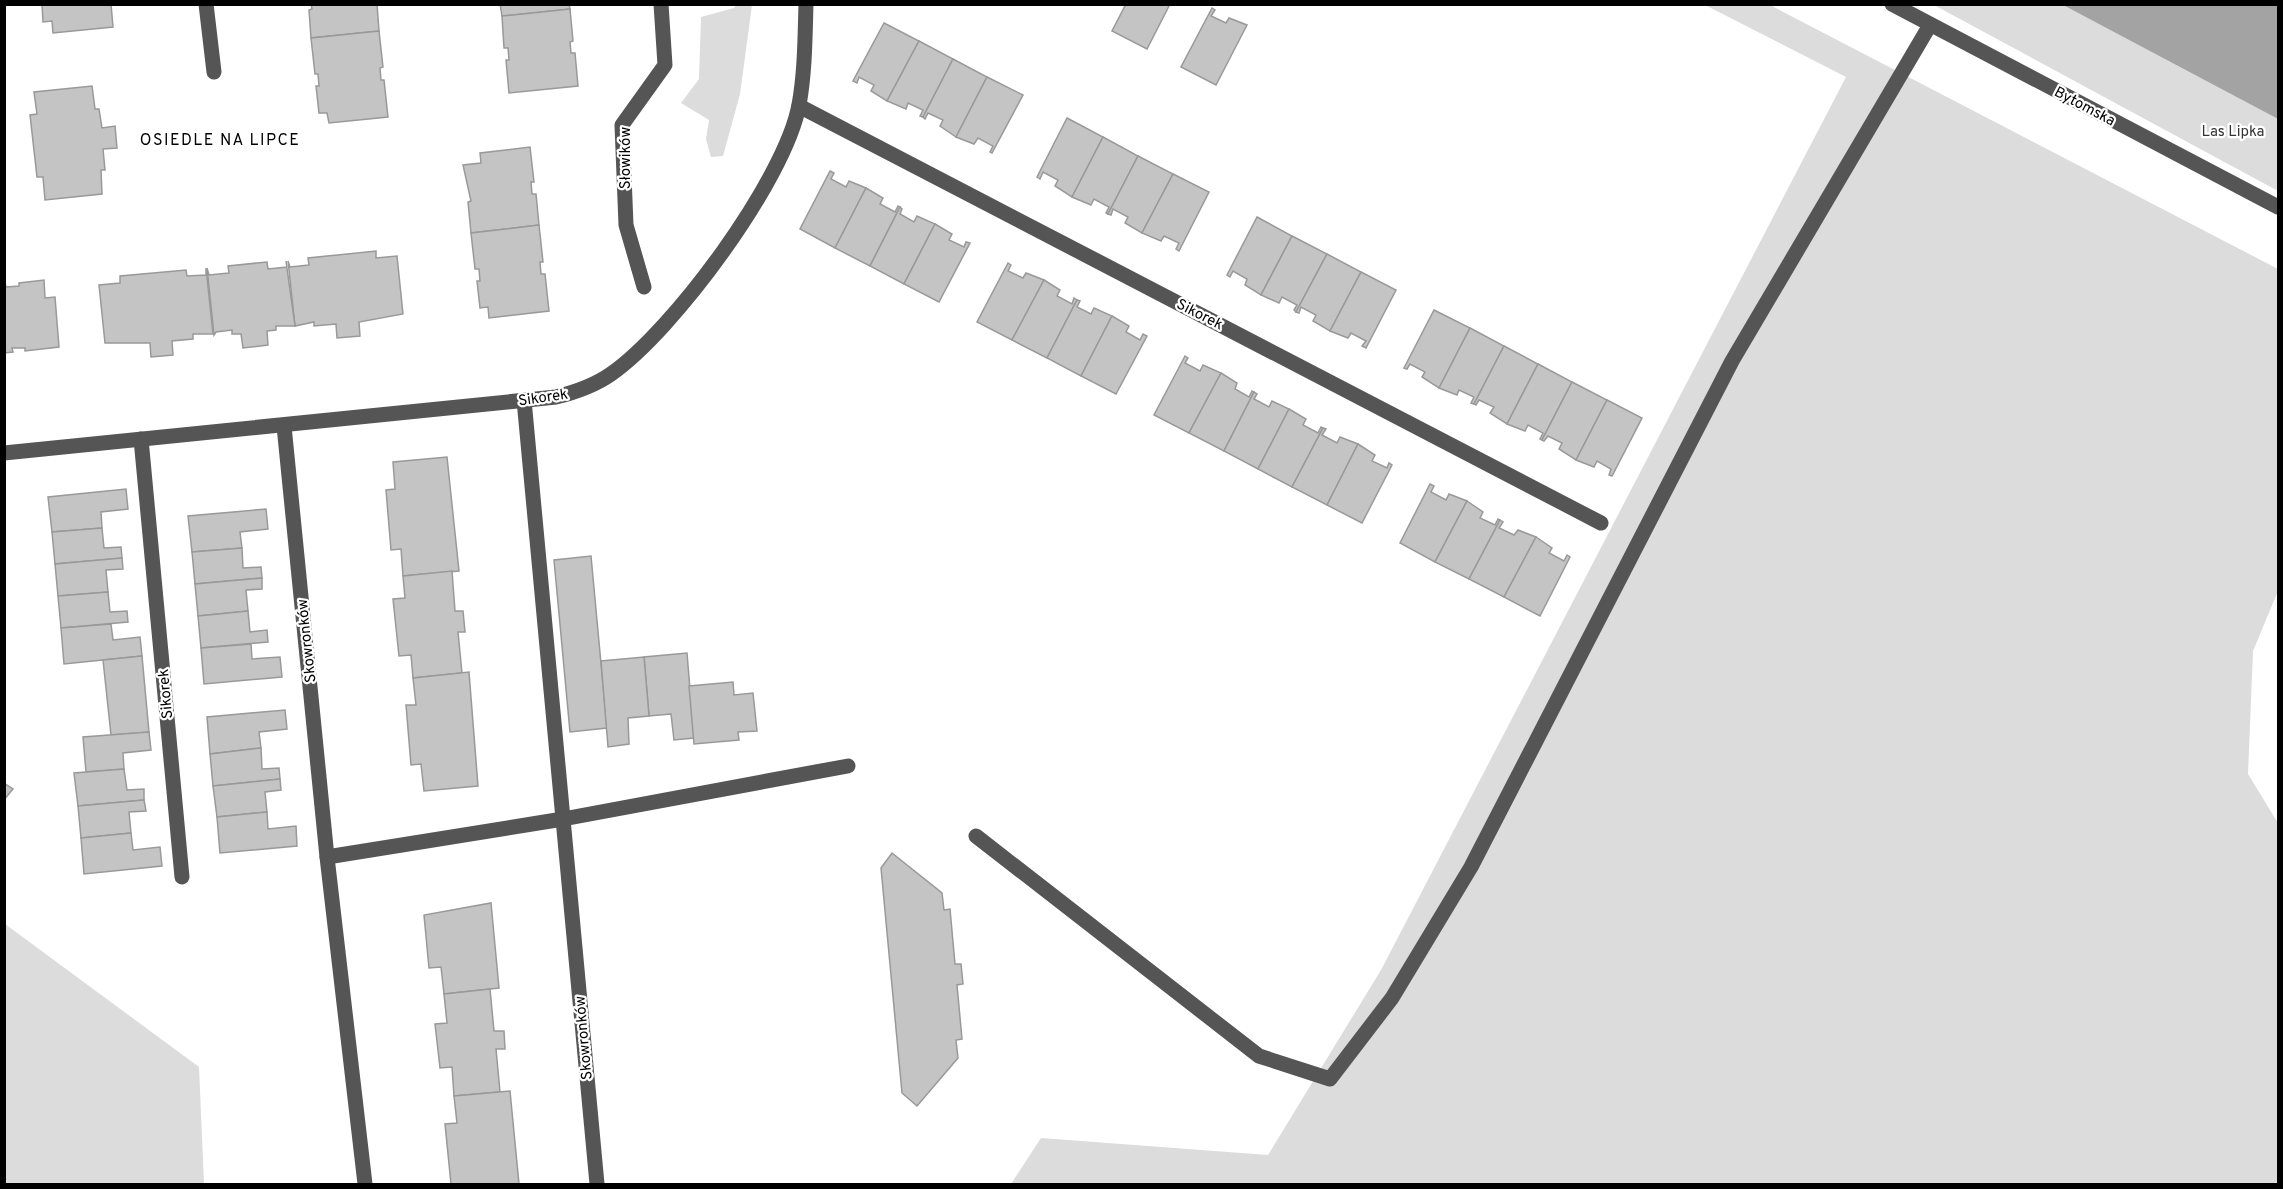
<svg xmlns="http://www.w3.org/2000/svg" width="2283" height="1189" font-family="Overpass,sans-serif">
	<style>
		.green { fill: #dcdcdc }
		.water { fill: #a3a3a3 }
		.building { fill: #c4c4c4; stroke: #999; stroke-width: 1.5 }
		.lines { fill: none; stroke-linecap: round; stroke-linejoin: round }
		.minor { stroke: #555; stroke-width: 15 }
		.labels { text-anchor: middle; stroke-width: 4.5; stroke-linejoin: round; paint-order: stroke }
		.street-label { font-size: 15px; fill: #000; stroke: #fff }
		.park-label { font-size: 15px; fill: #333; stroke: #fff }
		.neighbourhood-label { font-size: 16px; letter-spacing: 1.5px; fill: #000; stroke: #fff }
	</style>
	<rect width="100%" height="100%" fill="#fff"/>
	<g class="green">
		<polygon points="736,5 752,5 740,94 723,156 711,157 706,139 709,120 681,103 699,79 701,17 734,8"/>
		<polygon points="1705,5 1770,5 2278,269 2278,591 2253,651 2248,774 2278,823 2278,1184 1011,1184 1041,1138 1268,1155 1381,970 1846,77"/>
		<polygon points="1934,5 2063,5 2278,119 2278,191"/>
		<polygon points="5,924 199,1067 204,1184 5,1184"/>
	</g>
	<polygon class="water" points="2063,5 2278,5 2278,119"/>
	<g class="building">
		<polygon points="42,4 111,4 113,27 53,33 52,21 43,22"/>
		<polygon points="311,4 377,4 379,31 311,38 309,10 312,9"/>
		<polygon points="500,4 569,4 570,9 502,16"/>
		<polygon points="1126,4 1170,4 1147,49 1112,31"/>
		<polygon points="1212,8 1215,10 1211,16 1226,23 1229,18 1247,25 1216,85 1181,67"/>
		<polygon points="570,9 573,41 570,42 571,53 575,53 578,86 509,93 506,60 509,60 508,48 504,48 502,16"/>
		<polygon points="884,23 919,41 887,101 871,91 874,85 859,77 857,83 853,81"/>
		<polygon points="379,31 383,67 380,68 381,80 384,80 388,117 329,123 327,113 319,113 316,86 319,86 318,74 315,74 311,38"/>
		<polygon points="919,41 953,59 923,117 920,116 923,110 908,103 906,109 887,101"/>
		<polygon points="953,59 987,77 956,137 940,126 943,120 928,113 925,119 923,117"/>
		<polygon points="987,77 1023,95 992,153 990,152 993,146 978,138 974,144 956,137"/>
		<polygon points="92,86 95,109 99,109 102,128 115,126 117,148 103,149 105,170 101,170 102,194 45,200 43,177 37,177 30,115 37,114 34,92"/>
		<polygon points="1067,118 1103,137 1072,197 1055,186 1058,180 1043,172 1040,179 1037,177"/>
		<polygon points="1103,137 1138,156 1108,214 1106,213 1109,207 1094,199 1091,205 1072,197"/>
		<polygon points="530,147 534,182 531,182 532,194 536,194 539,225 471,233 468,202 471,201 463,165 481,163 480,153"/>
		<polygon points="1138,156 1173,174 1142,233 1125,223 1128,217 1113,209 1111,215 1108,214"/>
		<polygon points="830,171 834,173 831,179 846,187 849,181 866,188 835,248 800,229"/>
		<polygon points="1173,174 1209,192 1179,251 1176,249 1179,243 1164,236 1161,241 1142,233"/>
		<polygon points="866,188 883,198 880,204 895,212 898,206 900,207 870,266 835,248"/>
		<polygon points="900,207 902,209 900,214 914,222 917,216 935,224 904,284 870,266"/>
		<polygon points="1257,217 1292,236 1261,295 1245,285 1247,279 1233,271 1230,277 1227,275"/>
		<polygon points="935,224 952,234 949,240 964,247 966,242 970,243 939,302 904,284"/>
		<polygon points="539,225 543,262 540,262 541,274 545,274 549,311 489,318 488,307 480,308 477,281 480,281 479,269 475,269 471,233"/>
		<polygon points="1292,236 1327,254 1296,312 1294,310 1297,305 1282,297 1279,303 1261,295"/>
		<polygon points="376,251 376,258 397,256 403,314 359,322 360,336 337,338 336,324 314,326 314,322 295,326 288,261 290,267 309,265 308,258"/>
		<polygon points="1327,254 1361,272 1330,331 1313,321 1316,315 1301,307 1299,313 1296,312"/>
		<polygon points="286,261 295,326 276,326 276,330 267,331 268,345 243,348 241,334 232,334 232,330 216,332 214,335 207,268 209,275 229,273 228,266 267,262 268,269 287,267"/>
		<polygon points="1008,263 1011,265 1008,271 1023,278 1026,273 1044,280 1012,340 977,322"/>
		<polygon points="206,268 213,334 193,334 193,339 172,341 173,355 151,357 150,343 105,343 99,285 120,283 120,276 186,270 187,276 206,275"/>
		<polygon points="1361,272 1396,290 1366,348 1362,346 1366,341 1351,333 1348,338 1330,331"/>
		<polygon points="44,280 45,298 55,297 59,347 25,351 25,348 12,348 13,352 4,353 4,284 7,287 19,286 19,283"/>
		<polygon points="1044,280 1060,290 1057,296 1072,304 1074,298 1077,300 1047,358 1012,340"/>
		<polygon points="1077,300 1080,301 1077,307 1091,314 1094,308 1112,316 1081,376 1047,358"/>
		<polygon points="1434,310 1470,328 1439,388 1422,377 1425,372 1410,364 1407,369 1404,368"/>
		<polygon points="1112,316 1129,326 1126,332 1140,340 1143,334 1147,336 1116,394 1081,376"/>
		<polygon points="1470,328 1504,346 1474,404 1471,403 1474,397 1459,390 1457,395 1439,388"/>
		<polygon points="1504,346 1538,364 1507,424 1490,413 1494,407 1479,400 1476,405 1474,404"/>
		<polygon points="1185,356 1188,358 1185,363 1200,371 1203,365 1221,373 1189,433 1154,415"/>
		<polygon points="1538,364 1572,382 1542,440 1540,439 1543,433 1528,425 1525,431 1507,424"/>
		<polygon points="1221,373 1237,383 1235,389 1249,397 1252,391 1254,392 1224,451 1189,433"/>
		<polygon points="1572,382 1607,400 1576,460 1559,449 1562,443 1548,436 1544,441 1542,440"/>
		<polygon points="1254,392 1257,394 1254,399 1269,407 1272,401 1289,409 1258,469 1224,451"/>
		<polygon points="1607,400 1642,418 1612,476 1609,475 1611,469 1597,461 1594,467 1576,460"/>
		<polygon points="1289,409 1306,419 1303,425 1318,433 1321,427 1323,428 1292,487 1258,469"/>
		<polygon points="1323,428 1326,429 1322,435 1337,443 1340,437 1358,444 1327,505 1292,487"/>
		<polygon points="1358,444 1375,455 1372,461 1387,468 1389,463 1392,465 1362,523 1327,505"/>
		<polygon points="447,457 459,571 403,576 401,549 391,550 386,490 395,489 393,462"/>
		<polygon points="1430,484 1434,486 1431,492 1446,500 1449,494 1467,501 1435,562 1400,543"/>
		<polygon points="126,489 128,509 101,512 102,528 52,532 48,497"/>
		<polygon points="1467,501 1483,512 1480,518 1495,525 1498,519 1500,520 1469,579 1435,562"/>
		<polygon points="266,509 268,529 240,532 242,548 192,552 188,516"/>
		<polygon points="1500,520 1503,522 1499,528 1514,535 1518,530 1536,537 1504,597 1469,579"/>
		<polygon points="102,528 104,548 121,547 122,558 55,564 52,532"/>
		<polygon points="1536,537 1552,548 1549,553 1564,561 1567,555 1570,557 1540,616 1504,597"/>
		<polygon points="242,548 243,568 261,567 262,578 195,584 192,552"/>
		<polygon points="591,556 607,728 570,732 554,560"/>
		<polygon points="122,558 123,569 106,570 108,592 58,596 55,564"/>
		<polygon points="452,571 455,611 463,611 465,632 458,632 462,673 413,678 411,655 399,656 393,599 405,598 403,576"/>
		<polygon points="262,578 262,589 246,590 248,611 198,616 195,584"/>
		<polygon points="108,592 110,612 127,611 128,622 61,628 58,596"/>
		<polygon points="248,611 250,632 267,630 268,642 201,648 198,616"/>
		<polygon points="111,624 113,640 140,637 142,656 64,664 61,628"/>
		<polygon points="251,644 252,659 280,657 282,677 204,684 201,648"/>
		<polygon points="687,653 694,738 674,740 671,714 649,716 644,657"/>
		<polygon points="142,656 149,732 111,735 103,660"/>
		<polygon points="644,657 649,716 628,718 629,744 608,747 601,661"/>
		<polygon points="469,672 478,786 424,791 421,764 411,765 406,705 416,705 413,678"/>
		<polygon points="733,682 734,695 753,693 757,731 738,732 739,740 694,744 689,686"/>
		<polygon points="285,710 287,729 259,732 261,748 210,754 207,717"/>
		<polygon points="149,732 151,750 123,753 124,769 86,772 83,737"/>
		<polygon points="261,748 262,769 279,768 280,779 213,786 210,754"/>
		<polygon points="124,769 127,790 144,789 144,800 78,806 74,773"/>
		<polygon points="280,779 281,790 265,792 267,812 217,817 213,786"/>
		<polygon points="4,783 13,789 4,800"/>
		<polygon points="144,800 146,811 129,812 131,833 81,838 78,806"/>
		<polygon points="267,812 268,829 296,826 297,846 220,853 217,817"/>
		<polygon points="131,833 133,850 160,847 162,866 84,874 81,838"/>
		<polygon points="892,853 942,893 944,910 950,909 955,964 961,964 963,984 957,985 962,1039 956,1040 958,1058 917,1106 902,1093 881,868"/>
		<polygon points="491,903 499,988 444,994 441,967 429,968 424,915"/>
		<polygon points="490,989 494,1031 504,1031 505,1049 496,1049 500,1092 454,1096 452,1067 440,1068 435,1024 447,1023 444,994"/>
		<polygon points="510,1091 519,1184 451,1184 445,1124 457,1123 454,1096"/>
	</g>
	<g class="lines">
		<g class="minor">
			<polyline points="206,4 214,72"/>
			<polyline points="1892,4 2278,207"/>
			<polyline points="799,106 1601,523"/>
			<polyline points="644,287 626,225 622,125 665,65 661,4"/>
			<polyline points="524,400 597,1184"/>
			<polyline points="284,426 327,857 563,819 848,766"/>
			<polyline points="141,439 182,877"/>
			<path d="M4 453 556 397C576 392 594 386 611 374 673 331 785 180 799 105 805 72 805 37 806 4"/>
			<polyline points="976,836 1259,1056 1330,1079 1392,998 1471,867 1732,361 1930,25"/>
			<polyline points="327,857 365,1184"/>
		</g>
	</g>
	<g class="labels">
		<g class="street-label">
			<text transform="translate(2085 106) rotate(28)" y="5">Bytomska</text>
			<text transform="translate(625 158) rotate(-90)" y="5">Słowików</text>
			<text transform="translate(1200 314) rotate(27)" y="5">Sikorek</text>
			<text transform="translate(543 397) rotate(-8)" y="5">Sikorek</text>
			<text transform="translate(306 641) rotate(-96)" y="5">Skowronków</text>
			<text transform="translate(165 694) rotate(-95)" y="5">Sikorek</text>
			<text transform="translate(583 1038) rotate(-95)" y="5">Skowronków</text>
		</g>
		<g class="park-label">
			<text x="2233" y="136">Las Lipka</text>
		</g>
		<g class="neighbourhood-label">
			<text x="220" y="145">OSIEDLE NA LIPCE</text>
		</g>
	</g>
	<rect width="2283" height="1189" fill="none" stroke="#000000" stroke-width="12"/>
</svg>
